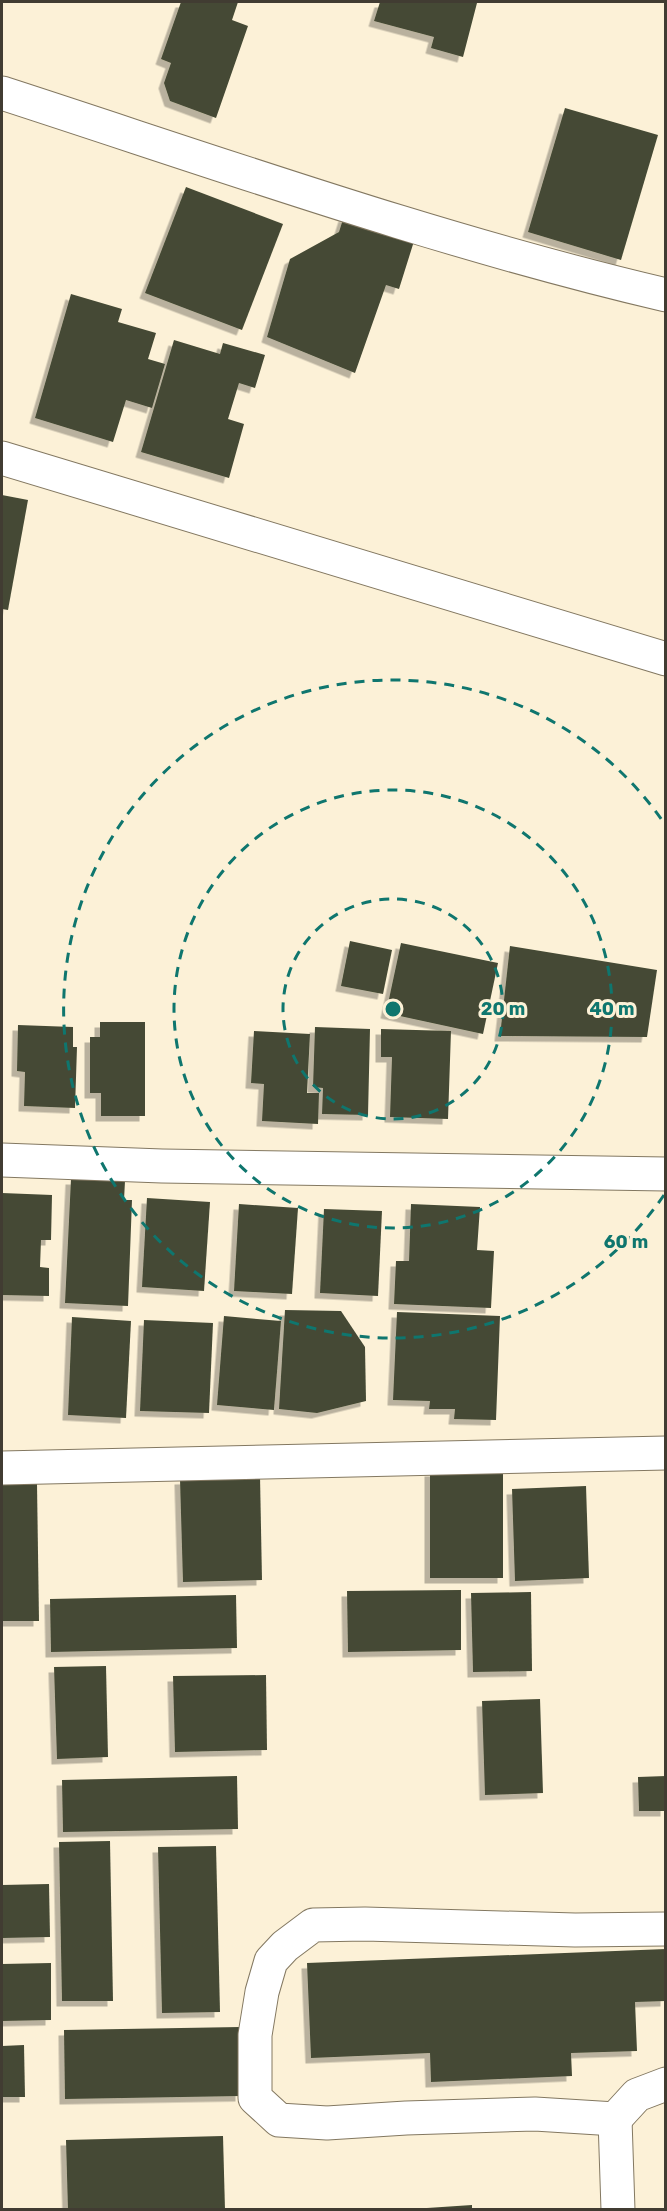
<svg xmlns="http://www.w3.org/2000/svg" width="667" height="2211" font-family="Rubik,sans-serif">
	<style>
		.building { fill: #454a34; filter: url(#shadow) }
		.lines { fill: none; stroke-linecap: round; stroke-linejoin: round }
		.minor-casing { stroke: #837861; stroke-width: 35 }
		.minor { stroke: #fff; stroke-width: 33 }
		.ring { fill: none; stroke: #0f766e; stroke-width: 3; stroke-dasharray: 10 8 }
		.centre { fill: #0f766e; stroke: #fcf1d7; stroke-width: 3 }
		.ring-label { font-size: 18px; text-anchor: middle; font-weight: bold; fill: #0f766e; stroke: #fcf1d7; stroke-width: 6; stroke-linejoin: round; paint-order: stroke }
	</style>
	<defs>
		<filter id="shadow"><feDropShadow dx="-5.5" dy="5.5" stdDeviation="0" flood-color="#0004"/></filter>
	</defs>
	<rect width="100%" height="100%" fill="#fcf1d7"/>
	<g class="building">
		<polygon points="181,2 238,2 232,20 248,26 216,118 170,101 164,83 171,63 161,59"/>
		<polygon points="380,2 470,2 477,3 463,57 431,48 434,37 374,21"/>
		<polygon points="565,108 658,135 621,260 528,232"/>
		<polygon points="186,187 283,224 242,330 145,293"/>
		<polygon points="344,216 415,238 399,289 386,285 355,373 267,337 290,259 339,232"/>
		<polygon points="71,294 122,309 118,322 156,333 148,359 165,364 152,408 126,400 113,442 35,418"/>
		<polygon points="174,340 220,354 223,343 265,355 255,388 239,383 228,419 244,424 229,478 141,452"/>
		<polygon points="2,495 28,500 8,610 2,609"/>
		<polygon points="350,941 392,950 383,994 341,986"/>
		<polygon points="401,943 498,963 483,1034 386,1013"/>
		<polygon points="510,946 657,970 647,1037 500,1036"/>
		<polygon points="100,1022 145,1022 145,1116 101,1116 101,1093 90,1093 90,1037 100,1037"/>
		<polygon points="18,1025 73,1027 73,1047 77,1047 75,1108 24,1106 25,1072 17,1071"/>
		<polygon points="315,1027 370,1029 368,1115 322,1114 323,1088 313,1087"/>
		<polygon points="381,1029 451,1031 448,1119 390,1117 392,1057 381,1057"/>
		<polygon points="254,1031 310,1034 307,1093 319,1093 318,1124 262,1121 264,1084 251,1083"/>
		<polygon points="71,1179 125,1181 124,1200 132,1200 128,1306 65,1303"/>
		<polygon points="2,1193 52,1195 51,1240 41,1240 40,1267 49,1268 49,1296 2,1295"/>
		<polygon points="147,1198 210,1202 204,1291 142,1287"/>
		<polygon points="239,1204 298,1208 292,1294 234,1291"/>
		<polygon points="411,1204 480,1207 477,1250 494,1251 491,1308 394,1304 396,1261 409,1261"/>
		<polygon points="324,1209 382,1211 378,1296 320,1293"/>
		<polygon points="285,1310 341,1311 365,1347 366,1401 317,1413 279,1409"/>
		<polygon points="397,1312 500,1316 496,1420 454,1419 455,1409 429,1409 430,1401 393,1400"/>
		<polygon points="224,1316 281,1321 274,1410 217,1405"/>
		<polygon points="72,1317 131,1321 126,1418 68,1415"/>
		<polygon points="144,1320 213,1323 209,1413 140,1411"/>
		<rect x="430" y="1471" width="73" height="107"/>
		<polygon points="260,1476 262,1580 183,1582 180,1479"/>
		<polygon points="2,1484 37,1484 39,1621 2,1621"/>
		<polygon points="586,1486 589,1578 515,1581 512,1489"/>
		<polygon points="461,1590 461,1650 348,1652 347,1591"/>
		<polygon points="531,1592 532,1671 473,1672 471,1593"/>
		<polygon points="236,1595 237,1648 51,1652 50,1599"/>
		<polygon points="106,1666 108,1757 57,1759 54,1667"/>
		<polygon points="266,1675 267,1750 175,1752 173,1676"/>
		<polygon points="540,1699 543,1793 485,1795 482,1701"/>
		<polygon points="237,1776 238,1829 63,1832 62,1780"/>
		<polygon points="666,1776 666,1811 639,1811 638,1777"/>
		<polygon points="110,1841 113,2001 62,2001 59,1842"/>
		<polygon points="216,1846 220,2012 162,2013 158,1847"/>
		<polygon points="49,1884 50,1937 2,1938 2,1885"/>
		<polygon points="666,1949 666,2001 635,2002 637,2051 571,2053 572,2076 431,2082 430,2053 311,2058 307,1963"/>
		<polygon points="51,1963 51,2020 2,2021 2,1964"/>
		<polygon points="240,2027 241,2096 65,2099 64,2030"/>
		<polygon points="24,2045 25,2097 2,2097 2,2046"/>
		<polygon points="223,2136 225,2210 68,2210 66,2140"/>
		<polygon points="472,2205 472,2210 427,2210 427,2208"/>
	</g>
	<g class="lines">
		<g class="minor-casing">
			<g id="minor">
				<path d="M2 93C221 164 440 242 666 295"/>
				<polyline points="2,458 666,659"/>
				<polyline points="2,1160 162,1166 666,1174"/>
				<polyline points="2,1468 666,1453"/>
				<polyline points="666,1929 575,1930 365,1924 313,1925 285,1946 271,1961 262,1992 255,2035 255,2098 279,2120 327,2123 406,2118 535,2114 615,2119 637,2095 666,2084"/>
				<polyline points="615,2119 618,2210"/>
			</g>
		</g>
		<use href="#minor" class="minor"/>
	</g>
	<g class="ring">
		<circle cx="393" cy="1009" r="110"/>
		<circle cx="393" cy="1009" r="219"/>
		<path d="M664 1195A329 329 0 1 1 664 823"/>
	</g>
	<circle cx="393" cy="1009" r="9" class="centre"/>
	<g class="ring-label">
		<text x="503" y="1015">20 m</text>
		<text x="612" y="1015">40 m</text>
		<text x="626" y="1248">60 m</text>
	</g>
	<rect width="667" height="2211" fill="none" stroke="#413c32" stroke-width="6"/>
</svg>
